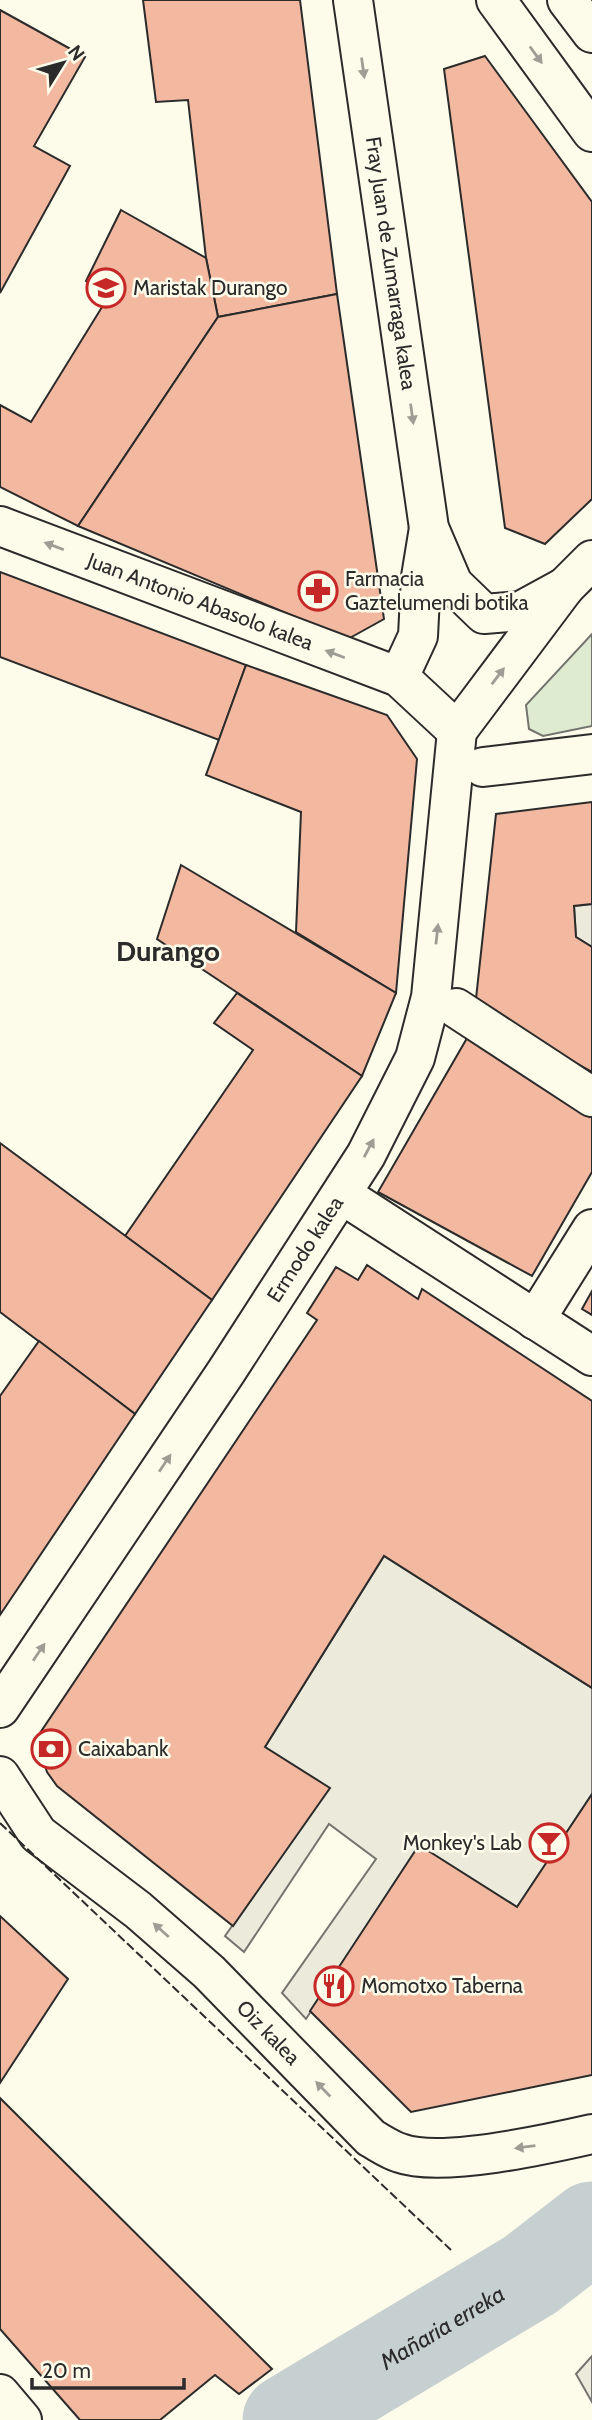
<svg xmlns="http://www.w3.org/2000/svg" width="592" height="2420" font-family="Cabin,sans-serif">
	<style>
		.green { fill: #deebd1; stroke: #74746e; stroke-width: 2 }
		.parking { fill: #eceadb; stroke: #74746e; stroke-width: 2 }
		.lines { fill: none; stroke-linecap: round; stroke-linejoin: round }
		.river { stroke: #c7d0d0; stroke-width: 91 }
		.building { fill: #f2b8a0; stroke: #2b2b2b; stroke-width: 2 }
		.minor-casing { stroke: #2b2b2b; stroke-width: 42 }
		.minor { stroke: #fdfbea; stroke-width: 38 }
		.fence { stroke: #2b2b2b; stroke-width: 2; stroke-dasharray: 9 3.5; stroke-linecap: butt }
		.oneway { fill: #9e9d94 }
		.labels { text-anchor: middle; stroke-width: 5; stroke-linejoin: round; paint-order: stroke }
		.street-label { font-size: 21px; fill: #2b2b2b; stroke: #fdfbea }
		.poi-label { font-size: 21px; fill: #2b2b2b; stroke: #fdfbea; text-anchor: start }
		.water-label { font-size: 23px; font-style: italic; fill: #2b2b2b; stroke: #fdfbea }
		.district-label { font-size: 28px; font-weight: bold; fill: #2b2b2b; stroke: #fdfbea }
	</style>
	<rect width="100%" height="100%" fill="#fdfbea"/>
	<polygon class="green" points="592,634 592,726 543,736 529,729 526,705"/>
	<g class="parking">
		<polygon points="592,904 592,947 576,937 574,906"/>
		<polygon points="384,1556 592,1688 592,1794 517,1907 419,1845 306,2019 282,1993 376,1859 329,1824 244,1952 225,1936 329,1788 265,1747"/>
		<polygon points="592,2356 592,2402 576,2374"/>
	</g>
	<g class="lines">
		<path class="river" id="s1" d="M288 2420 530 2275 592 2227"/>
	</g>
	<g class="building">
		<polygon points="143,0 300,0 337,294 218,317 206,258 188,100 156,102"/>
		<polygon points="0,10 85,57 34,146 70,166 0,293"/>
		<polygon points="485,56 592,202 592,499 545,544 505,528 444,69"/>
		<polygon points="121,210 206,258 218,317 78,526 0,487 0,405 31,422 107,299 86,281"/>
		<polygon points="337,294 384,619 348,639 78,526 218,317"/>
		<polygon points="0,572 246,665 219,740 0,657"/>
		<polygon points="246,665 387,715 417,759 396,993 296,932 301,812 206,775"/>
		<polygon points="592,802 592,904 574,906 576,937 592,947 592,1072 475,1008 496,814"/>
		<polygon points="181,865 396,993 362,1076 157,939"/>
		<polygon points="237,993 362,1076 212,1300 125,1236 253,1050 214,1023"/>
		<polygon points="470,1033 592,1113 592,1172 532,1276 378,1192"/>
		<polygon points="0,1143 212,1300 135,1414 0,1312"/>
		<polygon points="367,1265 418,1299 422,1289 592,1401 592,1688 384,1556 265,1747 330,1788 233,1926 57,1786 47,1772 36,1739 317,1320 307,1313 336,1267 358,1280"/>
		<polygon points="592,1291 592,1315 582,1309"/>
		<polygon points="39,1341 135,1414 0,1615 0,1396"/>
		<polygon points="592,1794 592,2075 411,2112 310,2011 419,1845 517,1907"/>
		<polygon points="0,1916 68,1979 0,2083"/>
		<polygon points="0,2098 272,2369 239,2394 215,2375 160,2420 80,2420 0,2329"/>
	</g>
	<g class="lines">
		<g class="minor-casing">
			<g id="minor">
				<path id="s2" d="M353 0 429 528 453 584 484 614 521 611 565 587"/>
				<polyline points="496,0 592,132"/>
				<polyline points="567,0 592,33"/>
				<path id="s3" d="M0 526 399 677 457 731"/>
				<polyline points="399,677 418,636 421,577 429,528"/>
				<polyline points="457,731 565,587 592,560"/>
				<polyline points="483,767 592,754"/>
				<polyline points="456,1008 592,1097"/>
				<polyline points="355,1203 592,1356"/>
				<polyline points="535,1320 592,1229"/>
				<path id="s4" d="M0 1708 226 1372 366 1155 415 1058 431 997 457 731"/>
				<path id="s5" d="M0 1776 38 1834 138 1910 209 1972 371 2138C380 2143 390 2150 400 2153 441 2168 548 2144 592 2134"/>
				<polyline points="0,2394 22,2420"/>
			</g>
		</g>
		<use href="#minor" class="minor"/>
		<polyline class="fence" points="0,1823 451,2250"/>
	</g>
	<defs><path id="oneway-solid" d="M-6-.8H1V-3.2L6.5 0L1 3.2V.8H-6Z" transform="scale(1.75)"/></defs>
	<g class="oneway">
		<use href="#oneway-solid" transform="translate(536 55) rotate(54)"/>
		<use href="#oneway-solid" transform="translate(363 68) rotate(82)"/>
		<use href="#oneway-solid" transform="translate(412 414) rotate(82)"/>
		<use href="#oneway-solid" transform="translate(54 546) rotate(-159)"/>
		<use href="#oneway-solid" transform="translate(335 654) rotate(-159)"/>
		<use href="#oneway-solid" transform="translate(498 676) rotate(-53)"/>
		<use href="#oneway-solid" transform="translate(437 934) rotate(-84)"/>
		<use href="#oneway-solid" transform="translate(369 1148) rotate(-62)"/>
		<use href="#oneway-solid" transform="translate(165 1463) rotate(-56)"/>
		<use href="#oneway-solid" transform="translate(39 1652) rotate(-56)"/>
		<use href="#oneway-solid" transform="translate(161 1930) rotate(-138)"/>
		<use href="#oneway-solid" transform="translate(323 2089) rotate(-134)"/>
		<use href="#oneway-solid" transform="translate(525 2147) rotate(173)"/>
	</g>
	<defs>
		<g id="school-ring" transform="scale(2.0125)"><circle r="9.5" fill="#fdfbea" stroke="#c62828" stroke-width="1.5"/><path d="M0-5L7-2L0 1L-7-2ZM-4 1L0 2.5L4 1V4Q0 6-4 4Z" fill="#c62828"/></g>
		<g id="pharmacy-ring" transform="scale(2.0125)"><circle r="9.5" fill="#fdfbea" stroke="#c62828" stroke-width="1.5"/><path d="M-2-6h4v4h4v4h-4v4h-4v-4h-4v-4h4Z" fill="#c62828"/></g>
		<g id="bank-ring" transform="scale(2.0125)"><circle r="9.5" fill="#fdfbea" stroke="#c62828" stroke-width="1.5"/><path d="M-6-4H6V4H-6ZM0-2.3a2.3 2.3 0 1 0 0 4.6a2.3 2.3 0 1 0 0-4.6Z" fill="#c62828"/></g>
		<g id="bar-ring" transform="scale(2.0125)"><circle r="9.5" fill="#fdfbea" stroke="#c62828" stroke-width="1.5"/><path d="M-6-5H6L.8 .8V4.5H3.5V6h-7V4.5H-.8V.8Z" fill="#c62828"/></g>
		<g id="restaurant-ring" transform="scale(2.0125)"><circle r="9.5" fill="#fdfbea" stroke="#c62828" stroke-width="1.5"/><path d="M-5-6h1v4h1v-4h1v4h1v-4h1v5L-1.5 .5V6h-2V.5L-5-1ZM5-6V6H3V1.5H1.5Q1.5-4 5-6Z" fill="#c62828"/></g>
	</defs>
	<g fill-rule="evenodd">
		<use href="#school-ring" x="106" y="288"/>
		<use href="#pharmacy-ring" x="318" y="591"/>
		<use href="#bank-ring" x="51" y="1749"/>
		<use href="#bar-ring" x="549" y="1843"/>
		<use href="#restaurant-ring" x="334" y="1986"/>
	</g>
	<g class="labels">
		<g class="street-label">
			<text dy="7" stroke="none"><textPath href="#s2" startOffset="266">Fray Juan de Zumarraga kalea</textPath></text>
			<text dy="7" stroke="none"><textPath href="#s3" startOffset="214">Juan Antonio Abasolo kalea</textPath></text>
			<text dy="7" stroke="none"><textPath href="#s4" startOffset="551">Ermodo kalea</textPath></text>
			<text dy="7" stroke="none"><textPath href="#s5" startOffset="374">Oiz kalea</textPath></text>
		</g>
		<g class="poi-label">
			<text x="133" y="295">Maristak Durango</text>
			<text x="345" y="586">Farmacia<tspan x="345" dy="24">Gaztelumendi botika</tspan></text>
			<text x="78" y="1756">Caixabank</text>
			<text x="522" y="1850" text-anchor="end">Monkey's Lab</text>
			<text x="361" y="1993">Momotxo Taberna</text>
		</g>
		<g class="water-label">
			<text dy="8" stroke="none"><textPath href="#s1" startOffset="180">Mañaria erreka</textPath></text>
		</g>
		<g class="district-label">
			<text x="168" y="961">Durango</text>
		</g>
	</g>
	<g transform="translate(63 63) rotate(53)" stroke="#fdfbea" stroke-width="5" paint-order="stroke">
	<path d="M0-5L12 26L0 18L-12 26Z" fill="#2b2b2b"/>
	<text y="-10" font-size="19" font-weight="bold" text-anchor="middle" fill="#2b2b2b">N</text>
	</g>
	<path d="M32 2378v10h152v-10" fill="none" stroke="#2b2b2b" stroke-width="3.5"/>
	<text x="42" y="2378" font-size="21" fill="#2b2b2b" stroke="#fdfbea" stroke-width="5" paint-order="stroke">20 m</text>
</svg>
